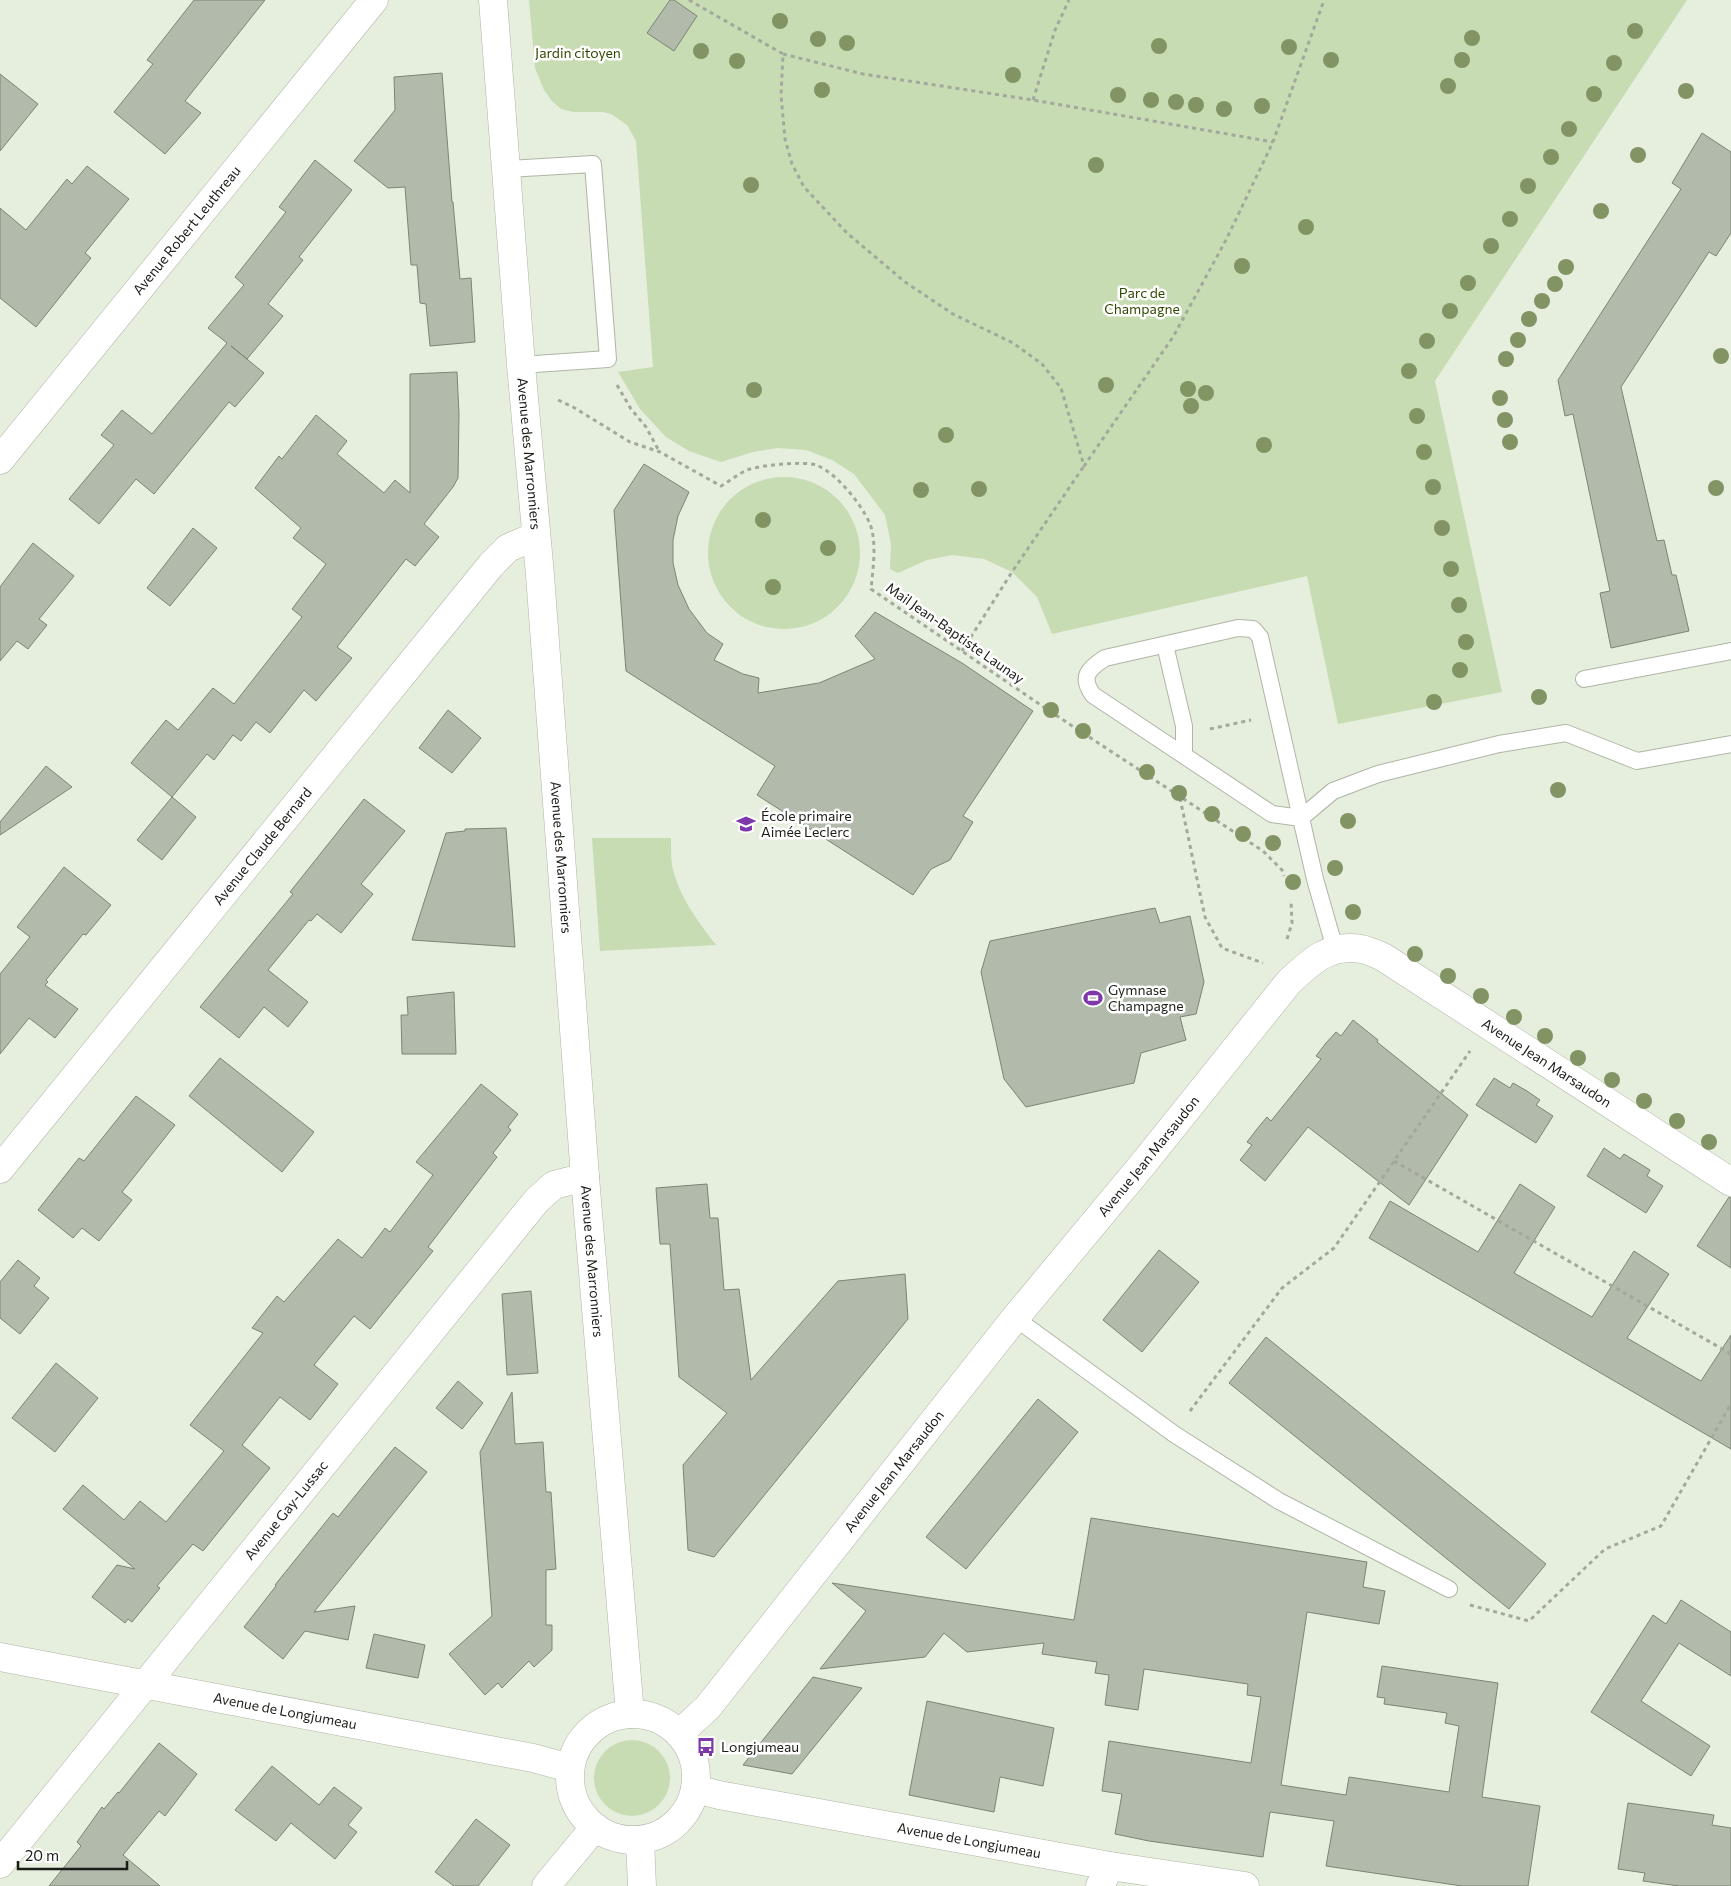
<svg xmlns="http://www.w3.org/2000/svg" width="1731" height="1886" font-family="Commissioner,sans-serif">
	<style>
		.green { fill: #c7dcb2 }
		.building { fill: #b2baab; stroke: #7d8475 }
		.lines { fill: none; stroke-linecap: round; stroke-linejoin: round }
		.lane-casing { stroke: #aeb6a6; stroke-width: 18 }
		.street-casing { stroke: #aeb6a6; stroke-width: 29 }
		.secondary-casing { stroke: #aeb6a6; stroke-width: 29 }
		.path { stroke: #a2a99c; stroke-width: 3; stroke-dasharray: 4 4; stroke-linecap: butt }
		.lane { stroke: #fff; stroke-width: 16 }
		.street { stroke: #fff; stroke-width: 28 }
		.secondary { stroke: #fff; stroke-width: 28 }
		.tree { fill: #829464 }
		.labels { text-anchor: middle; stroke-width: 5; stroke-linejoin: round; paint-order: stroke }
		.park-label { font-size: 14px; fill: #304b00; stroke: #fff }
		.street-label { font-size: 14px; fill: #1a1d17; stroke: #fff }
		.poi-label { font-size: 14px; fill: #1a1d17; stroke: #fff; text-anchor: start }
	</style>
	<rect width="100%" height="100%" fill="#e6eede"/>
	<g class="green">
		<polygon points="529,0 1687,0 1435,381 1502,692 1338,724 1307,576 1052,634 1037,597 1012,572 984,559 952,555 927,560 898,573 890,569 891,544 885,515 854,474 832,460 806,450 777,448 753,452 721,462 689,451 666,437 640,409 618,372 653,367 636,141 627,125 611,114 603,112 573,112 561,109 551,100 544,90 535,68"/>
		<circle cx="784" cy="553" r="76"/>
		<path d="M592 838H671C671 847 671 857 672 865 678 896 698 921 716 945L600 951Z"/>
		<circle cx="632" cy="1778" r="38"/>
	</g>
	<g class="building">
		<polygon points="194,0 265,0 185,101 201,113 165,154 114,112 153,64 147,60"/>
		<polygon points="670,0 674,0 697,16 674,51 647,33"/>
		<polygon points="442,73 452,202 453,202 460,279 471,278 475,342 430,346 426,304 420,303 417,265 411,265 405,187 388,188 354,161 395,110 394,77"/>
		<polygon points="0,74 38,104 0,151"/>
		<polygon points="1702,133 1731,152 1731,233 1716,256 1709,252 1621,387 1657,541 1664,540 1672,575 1676,575 1689,631 1611,648 1600,593 1610,591 1573,414 1565,416 1558,380 1681,189 1672,183"/>
		<polygon points="315,160 352,190 299,257 303,260 268,304 283,316 247,359 231,346 264,373 235,407 229,402 154,494 136,479 99,524 69,499 114,445 101,435 122,410 152,434 227,343 208,328 244,285 235,277 286,212 279,207"/>
		<polygon points="87,166 129,199 85,253 91,258 36,327 0,298 0,208 26,230 67,179 72,184"/>
		<polygon points="457,372 459,414 458,478 453,487 424,524 439,537 415,566 406,559 337,647 352,658 316,701 304,690 270,733 256,722 241,741 233,735 214,760 207,754 172,797 131,763 166,720 178,730 213,688 234,704 302,617 292,609 326,564 293,538 301,528 255,488 279,456 282,459 316,415 347,441 337,454 384,493 395,480 410,493 410,374"/>
		<polygon points="644,464 689,492 678,516 673,540 673,563 678,585 689,609 707,633 723,644 714,660 743,674 759,678 758,693 819,683 875,659 855,636 875,612 962,663 1033,711 963,816 973,822 950,860 931,869 913,895 757,795 775,766 626,671 614,510"/>
		<polygon points="193,528 217,548 170,606 147,588"/>
		<polygon points="33,543 74,576 39,619 47,625 28,649 17,641 0,661 0,587"/>
		<polygon points="448,710 481,738 452,773 419,748"/>
		<polygon points="46,766 72,787 0,835 0,822"/>
		<polygon points="172,797 196,817 162,860 137,840"/>
		<polygon points="364,799 405,831 361,884 373,894 341,933 317,914 311,921 309,920 268,970 308,1002 288,1027 264,1007 239,1038 200,1007 293,894 290,892"/>
		<polygon points="506,828 515,947 412,940 446,833 465,831 465,829"/>
		<polygon points="64,867 111,905 86,935 83,934 46,980 48,982 45,985 78,1009 55,1038 29,1018 0,1054 0,974 30,937 17,927"/>
		<polygon points="1155,908 1160,923 1190,916 1204,982 1196,1014 1180,1017 1186,1040 1141,1053 1134,1083 1026,1107 1004,1079 981,972 990,941"/>
		<polygon points="454,992 456,1054 402,1054 401,1015 408,1015 407,997"/>
		<polygon points="1353,1020 1378,1040 1377,1042 1468,1115 1409,1205 1308,1127 1265,1181 1240,1160 1252,1145 1247,1142 1257,1129 1267,1117 1271,1121 1321,1059 1316,1056 1326,1043 1336,1032 1341,1036"/>
		<polygon points="220,1058 314,1132 282,1172 189,1096"/>
		<polygon points="1494,1078 1510,1088 1513,1083 1527,1091 1540,1100 1536,1105 1553,1116 1536,1143 1476,1105"/>
		<polygon points="481,1084 518,1114 508,1127 511,1130 493,1153 497,1157 428,1247 433,1251 370,1329 354,1316 314,1365 338,1384 310,1420 280,1397 242,1445 270,1468 203,1551 193,1544 157,1586 160,1588 132,1622 128,1619 125,1623 92,1597 117,1565 135,1569 63,1509 83,1485 124,1520 140,1501 166,1522 224,1451 190,1425 263,1333 252,1328 277,1296 284,1302 338,1239 362,1258 385,1228 390,1232 433,1175 416,1162"/>
		<polygon points="136,1096 175,1125 122,1192 132,1200 99,1241 82,1228 73,1238 38,1210 79,1158 84,1161"/>
		<polygon points="1604,1148 1620,1159 1624,1154 1650,1170 1647,1176 1663,1186 1646,1213 1587,1176"/>
		<polygon points="707,1184 710,1218 718,1218 724,1290 739,1289 751,1380 838,1281 905,1274 908,1319 714,1557 688,1550 683,1465 727,1413 679,1377 670,1244 660,1244 656,1188"/>
		<polygon points="1520,1184 1555,1207 1514,1273 1592,1317 1634,1251 1669,1274 1627,1338 1701,1381 1731,1335 1731,1449 1369,1238 1390,1201 1478,1252"/>
		<polygon points="1729,1197 1731,1198 1731,1268 1697,1246"/>
		<polygon points="1159,1250 1199,1282 1142,1352 1103,1320"/>
		<polygon points="18,1260 40,1278 34,1286 49,1298 20,1334 0,1318 0,1282"/>
		<polygon points="531,1291 538,1373 507,1375 502,1294"/>
		<polygon points="1266,1337 1546,1564 1509,1609 1229,1383"/>
		<polygon points="56,1363 98,1398 55,1452 12,1418"/>
		<polygon points="458,1381 483,1403 462,1429 436,1408"/>
		<polygon points="512,1392 515,1444 543,1442 546,1492 551,1492 556,1569 546,1570 546,1625 552,1625 552,1650 534,1667 529,1661 502,1688 498,1683 485,1695 449,1654 492,1616 480,1452"/>
		<polygon points="1038,1399 1078,1432 966,1569 926,1537"/>
		<polygon points="395,1447 427,1472 314,1612 355,1606 348,1640 305,1631 283,1659 244,1627 276,1586 275,1585 333,1513 338,1517"/>
		<polygon points="1091,1518 1367,1562 1363,1587 1385,1591 1379,1624 1307,1612 1281,1785 1346,1795 1349,1777 1449,1792 1459,1726 1445,1723 1447,1713 1384,1704 1385,1698 1377,1697 1382,1666 1498,1683 1482,1797 1540,1806 1528,1886 1462,1886 1326,1866 1334,1821 1270,1812 1263,1857 1149,1841 1115,1834 1122,1794 1102,1791 1109,1741 1251,1763 1261,1697 1247,1695 1248,1684 1144,1669 1138,1710 1105,1705 1109,1675 1095,1673 1097,1662 1042,1654 1044,1643 967,1652 944,1633 925,1657 820,1669 866,1611 832,1583 1074,1620"/>
		<polygon points="1681,1600 1731,1632 1731,1676 1679,1643 1641,1701 1710,1746 1691,1776 1591,1712 1653,1615 1666,1624"/>
		<polygon points="374,1634 425,1645 418,1678 366,1668"/>
		<polygon points="813,1677 862,1688 792,1774 743,1765"/>
		<polygon points="927,1701 1054,1728 1043,1786 1000,1777 994,1812 909,1795"/>
		<polygon points="159,1743 197,1774 165,1816 159,1811 123,1855 160,1886 49,1886 81,1846 77,1842 102,1807 104,1809 118,1792 119,1793"/>
		<polygon points="272,1766 319,1805 334,1787 362,1808 348,1825 357,1832 335,1859 291,1823 276,1841 235,1810"/>
		<polygon points="1628,1803 1714,1815 1712,1825 1731,1828 1731,1886 1679,1886 1643,1881 1645,1873 1618,1869"/>
		<polygon points="476,1819 510,1845 478,1886 454,1886 435,1872"/>
	</g>
	<g class="lines">
		<g class="lane-casing">
			<g id="lane">
				<polyline points="507,169 593,164 608,359 521,365"/>
				<path d="M1238 628 1253 629 1260 637 1301 818 1272 814 1093 695C1080 677 1088 669 1105 658Z"/>
				<polyline points="1165,645 1184,726 1184,755"/>
				<polyline points="1584,679 1731,651"/>
				<polyline points="1335,949 1315,879 1301,818 1333,791 1378,774 1499,744 1566,733 1637,761 1731,744"/>
				<polyline points="1015,1318 1174,1434 1279,1501 1449,1589"/>
			</g>
		</g>
		<g class="street-casing">
			<g id="street">
				<path id="s1" d="M493 0 521 365 540 575 585 1177 630 1714"/>
				<path id="s2" d="M0 460 374 0"/>
				<path id="s3" d="M0 1169 491 565 508 548 536 536"/>
				<path id="s4" d="M679 1734 708 1707 1015 1318 1143 1164 1289 982C1310 962 1330 943 1361 949 1368 950 1376 954 1383 957L1731 1182"/>
				<polyline points="640,1840 642,1886"/>
				<path id="s5" d="M0 1864 537 1200 554 1185 585 1177"/>
				<polyline points="546,1886 595,1827"/>
				<polyline points="1100,1886 1110,1866"/>
			</g>
		</g>
		<g class="secondary-casing">
			<g id="secondary">
				<path id="s6" d="M0 1657 533 1758 570 1768"/>
				<circle cx="633" cy="1777" r="63"/>
				<path id="s7" d="M695 1789 719 1795 1110 1866 1245 1886"/>
			</g>
		</g>
		<g class="path">
			<polyline points="689,0 783,54 781,95 785,139 792,164 804,187 847,233 905,282 953,314 1013,343 1042,364 1061,388 1084,466 1173,337 1226,240 1273,142 1324,0"/>
			<polyline points="783,54 863,74 1033,100 1273,142"/>
			<polyline points="1033,100 1055,30 1069,0"/>
			<polyline points="617,385 631,409 646,427 659,451"/>
			<path d="M558 400 573 407 630 442 660 452 721 486C730 481 738 474 747 470 761 465 803 461 816 465 836 472 862 505 870 524 877 542 873 569 871 589L1048 710 1263 851 1282 870 1284 876"/>
			<polyline points="962,651 1012,572 1084,466"/>
			<polyline points="1210,729 1251,720"/>
			<polyline points="1180,798 1205,917 1222,948 1263,963"/>
			<polyline points="1287,939 1292,923 1291,901"/>
			<polyline points="1394,1161 1731,1354"/>
			<polyline points="1190,1411 1282,1288 1334,1248 1470,1051"/>
			<polyline points="1470,1605 1529,1621 1605,1549 1661,1526 1731,1404"/>
		</g>
		<use href="#lane" class="lane"/>
		<use href="#street" class="street"/>
		<use href="#secondary" class="secondary"/>
	</g>
	<g class="tree">
		<circle cx="780" cy="21" r="8"/>
		<circle cx="1635" cy="31" r="8"/>
		<circle cx="1472" cy="38" r="8"/>
		<circle cx="818" cy="39" r="8"/>
		<circle cx="847" cy="43" r="8"/>
		<circle cx="1159" cy="46" r="8"/>
		<circle cx="1289" cy="47" r="8"/>
		<circle cx="701" cy="51" r="8"/>
		<circle cx="1331" cy="60" r="8"/>
		<circle cx="1462" cy="60" r="8"/>
		<circle cx="737" cy="61" r="8"/>
		<circle cx="1614" cy="63" r="8"/>
		<circle cx="1013" cy="75" r="8"/>
		<circle cx="1448" cy="86" r="8"/>
		<circle cx="822" cy="90" r="8"/>
		<circle cx="1686" cy="91" r="8"/>
		<circle cx="1594" cy="94" r="8"/>
		<circle cx="1118" cy="95" r="8"/>
		<circle cx="1151" cy="100" r="8"/>
		<circle cx="1176" cy="102" r="8"/>
		<circle cx="1196" cy="105" r="8"/>
		<circle cx="1262" cy="106" r="8"/>
		<circle cx="1224" cy="109" r="8"/>
		<circle cx="1569" cy="129" r="8"/>
		<circle cx="1638" cy="155" r="8"/>
		<circle cx="1551" cy="157" r="8"/>
		<circle cx="1096" cy="165" r="8"/>
		<circle cx="751" cy="185" r="8"/>
		<circle cx="1528" cy="186" r="8"/>
		<circle cx="1601" cy="211" r="8"/>
		<circle cx="1510" cy="219" r="8"/>
		<circle cx="1306" cy="227" r="8"/>
		<circle cx="1491" cy="246" r="8"/>
		<circle cx="1242" cy="266" r="8"/>
		<circle cx="1566" cy="267" r="8"/>
		<circle cx="1468" cy="283" r="8"/>
		<circle cx="1555" cy="284" r="8"/>
		<circle cx="1542" cy="301" r="8"/>
		<circle cx="1450" cy="311" r="8"/>
		<circle cx="1529" cy="319" r="8"/>
		<circle cx="1518" cy="340" r="8"/>
		<circle cx="1427" cy="341" r="8"/>
		<circle cx="1721" cy="356" r="8"/>
		<circle cx="1506" cy="359" r="8"/>
		<circle cx="1409" cy="371" r="8"/>
		<circle cx="1106" cy="385" r="8"/>
		<circle cx="1188" cy="389" r="8"/>
		<circle cx="754" cy="390" r="8"/>
		<circle cx="1206" cy="393" r="8"/>
		<circle cx="1500" cy="398" r="8"/>
		<circle cx="1191" cy="406" r="8"/>
		<circle cx="1417" cy="416" r="8"/>
		<circle cx="1505" cy="420" r="8"/>
		<circle cx="946" cy="435" r="8"/>
		<circle cx="1510" cy="442" r="8"/>
		<circle cx="1264" cy="445" r="8"/>
		<circle cx="1424" cy="452" r="8"/>
		<circle cx="1433" cy="487" r="8"/>
		<circle cx="1716" cy="488" r="8"/>
		<circle cx="979" cy="489" r="8"/>
		<circle cx="921" cy="490" r="8"/>
		<circle cx="763" cy="520" r="8"/>
		<circle cx="1442" cy="528" r="8"/>
		<circle cx="828" cy="548" r="8"/>
		<circle cx="1451" cy="569" r="8"/>
		<circle cx="773" cy="587" r="8"/>
		<circle cx="1459" cy="605" r="8"/>
		<circle cx="1466" cy="642" r="8"/>
		<circle cx="1460" cy="670" r="8"/>
		<circle cx="1539" cy="697" r="8"/>
		<circle cx="1434" cy="702" r="8"/>
		<circle cx="1051" cy="710" r="8"/>
		<circle cx="1083" cy="731" r="8"/>
		<circle cx="1147" cy="772" r="8"/>
		<circle cx="1558" cy="790" r="8"/>
		<circle cx="1179" cy="793" r="8"/>
		<circle cx="1212" cy="814" r="8"/>
		<circle cx="1348" cy="821" r="8"/>
		<circle cx="1243" cy="834" r="8"/>
		<circle cx="1273" cy="843" r="8"/>
		<circle cx="1335" cy="868" r="8"/>
		<circle cx="1293" cy="882" r="8"/>
		<circle cx="1353" cy="912" r="8"/>
		<circle cx="1415" cy="954" r="8"/>
		<circle cx="1448" cy="976" r="8"/>
		<circle cx="1481" cy="996" r="8"/>
		<circle cx="1514" cy="1017" r="8"/>
		<circle cx="1545" cy="1036" r="8"/>
		<circle cx="1578" cy="1058" r="8"/>
		<circle cx="1612" cy="1080" r="8"/>
		<circle cx="1644" cy="1101" r="8"/>
		<circle cx="1677" cy="1121" r="8"/>
		<circle cx="1709" cy="1142" r="8"/>
	</g>
	<defs>
		<g id="school-bare" transform="scale(1.5)"><path d="M0-5L7-2L0 1L-7-2ZM-4 1L0 2.5L4 1V4Q0 6-4 4Z" fill="#7e38ab" stroke="#fff" stroke-width="2.5" paint-order="stroke"/></g>
		<g id="stadium-bare" transform="scale(1.5)"><path d="M0-5a6.5 5 0 1 0 0 10a6.5 5 0 1 0 0-10ZM-3.5-1.8h7v3.6h-7Z" fill="#7e38ab" stroke="#fff" stroke-width="2.5" paint-order="stroke"/></g>
		<g id="bus-bare" transform="scale(1.5)"><path d="M-5-6H5V4H4V6H2V4H-2V6H-4V4H-5ZM-3.5-4V0h7V-4ZM-3.5 1.2v1.5H-2V1.2ZM2 1.2v1.5H3.5V1.2Z" fill="#7e38ab" stroke="#fff" stroke-width="2.5" paint-order="stroke"/></g>
	</defs>
	<g fill-rule="evenodd">
		<use href="#school-bare" x="746" y="824"/>
		<use href="#stadium-bare" x="1093" y="998"/>
		<use href="#bus-bare" x="706" y="1747"/>
	</g>
	<g class="labels">
		<g class="park-label">
			<text x="578" y="58">Jardin citoyen</text>
			<text x="1142" y="298">Parc de<tspan x="1142" dy="16">Champagne</tspan></text>
		</g>
		<g class="street-label">
			<text dy="5" stroke="none"><textPath href="#s2" startOffset="296">Avenue Robert Leuthreau</textPath></text>
			<text dy="5" stroke="none"><textPath href="#s1" startOffset="455">Avenue des Marronniers</textPath></text>
			<text transform="translate(955 633) rotate(35)" y="5">Mail Jean-Baptiste Launay</text>
			<text dy="5" stroke="none"><textPath href="#s3" startOffset="416">Avenue Claude Bernard</textPath></text>
			<text dy="5" stroke="none"><textPath href="#s1" startOffset="860">Avenue des Marronniers</textPath></text>
			<text dy="5" stroke="none"><textPath href="#s4" startOffset="1270">Avenue Jean Marsaudon</textPath></text>
			<text dy="5" stroke="none"><textPath href="#s4" startOffset="745">Avenue Jean Marsaudon</textPath></text>
			<text dy="5" stroke="none"><textPath href="#s1" startOffset="1265">Avenue des Marronniers</textPath></text>
			<text dy="5" stroke="none"><textPath href="#s4" startOffset="340">Avenue Jean Marsaudon</textPath></text>
			<text dy="5" stroke="none"><textPath href="#s5" startOffset="455">Avenue Gay-Lussac</textPath></text>
			<text dy="5" stroke="none"><textPath href="#s6" startOffset="290">Avenue de Longjumeau</textPath></text>
			<text dy="5" stroke="none"><textPath href="#s7" startOffset="279">Avenue de Longjumeau</textPath></text>
		</g>
		<g class="poi-label">
			<text x="761" y="821">École primaire<tspan x="761" dy="16">Aimée Leclerc</tspan></text>
			<text x="1108" y="995">Gymnase<tspan x="1108" dy="16">Champagne</tspan></text>
			<text x="721" y="1752">Longjumeau</text>
		</g>
	</g>
	<path d="M18 1861v8h109v-8" fill="none" stroke="#1a1d17" stroke-width="2.5"/>
	<text x="25" y="1861" font-size="15" fill="#1a1d17" stroke="#ffffff" stroke-width="4" paint-order="stroke">20 m</text>
</svg>
